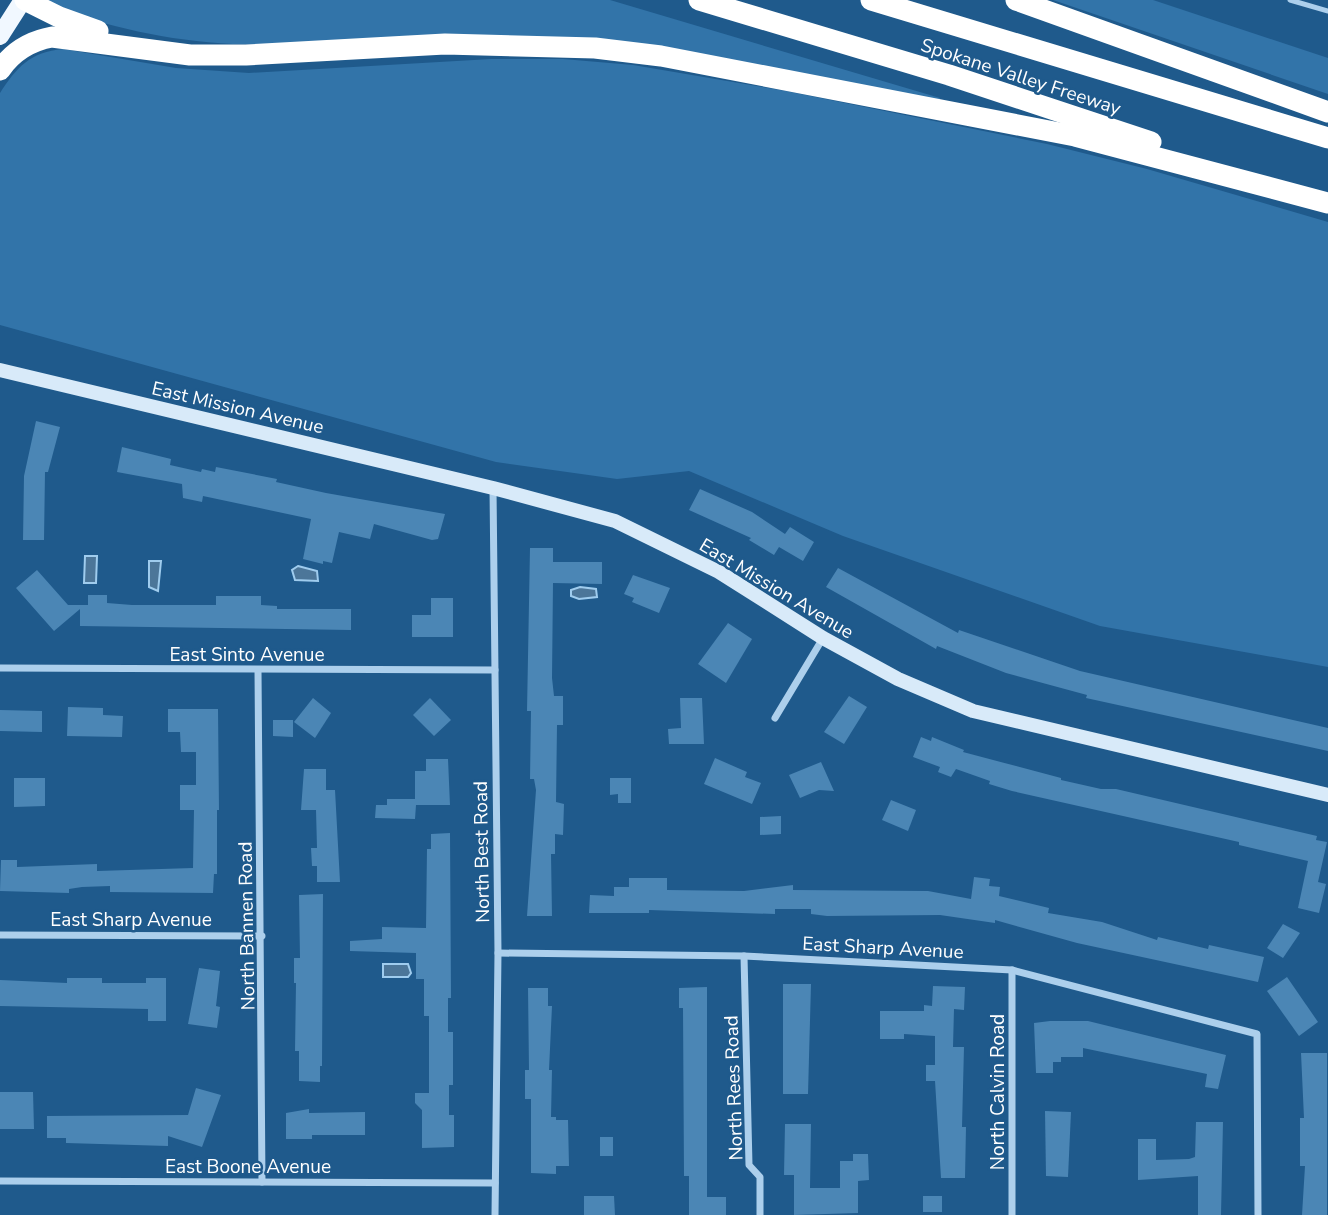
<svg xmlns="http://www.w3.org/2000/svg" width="1328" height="1215" font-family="'Nunito Sans',sans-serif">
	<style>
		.green { fill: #3274a9 }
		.water { fill: #4c7699; stroke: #9fccee; stroke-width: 2 }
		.building { fill: #4b86b5 }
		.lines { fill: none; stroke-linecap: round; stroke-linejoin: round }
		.lane { stroke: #accfec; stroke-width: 5 }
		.street { stroke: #accfec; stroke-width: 7 }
		.secondary { stroke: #d8eaf9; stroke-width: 14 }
		.primary { stroke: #f1f8ff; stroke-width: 18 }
		.highway { stroke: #fff; stroke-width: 21 }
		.labels { text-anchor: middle; stroke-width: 5; stroke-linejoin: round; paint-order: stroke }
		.street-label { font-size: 19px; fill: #fff; stroke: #1f5a8c }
	</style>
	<rect width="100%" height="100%" fill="#1f5a8c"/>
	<g class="green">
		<path d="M49 0H610L940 98 939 102 660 49 233 44C167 41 108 26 46 6Z"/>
		<polygon points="1053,0 1153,0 1328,58 1328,94"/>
		<path d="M63 49 176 68 249 73 491 59H563L633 65 786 91 1047 144 1147 169 1328 222V667L1100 626 843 536 689 471 617 479 496 462 0 325V93C17 67 30 52 63 49Z"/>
	</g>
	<g class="water">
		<polygon points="85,556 97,556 96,583 84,583"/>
		<polygon points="149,561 161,561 158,591 149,587"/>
		<polygon points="298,566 317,571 318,581 295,580 292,570"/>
		<polygon points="580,587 596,589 597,597 579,599 571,596 571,590"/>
		<polygon points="383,964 408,964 411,973 408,977 383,977"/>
	</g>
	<g class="building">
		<polygon points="36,421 60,427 48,472 45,472 44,540 23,540 24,476"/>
		<polygon points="122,447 171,459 170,465 201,472 202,469 215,472 216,467 277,479 276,482 326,493 445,514 438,539 432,540 374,524 370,539 339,532 332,563 323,561 323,564 303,559 311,519 203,496 202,502 183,498 182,484 117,472"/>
		<polygon points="700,489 752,512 785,534 790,527 814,542 803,561 779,547 774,555 749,540 751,538 689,510"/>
		<polygon points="530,548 553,548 553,562 602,562 602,584 553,583 552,678 554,696 563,696 563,725 557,725 556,802 564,804 563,835 555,834 555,854 551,854 552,916 527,916 536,790 534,779 530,779 531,711 527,711"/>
		<polygon points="838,568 958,633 959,630 1080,671 1328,728 1328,751 1086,698 1087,695 1006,673 937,646 936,649 826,587"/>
		<polygon points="37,570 68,605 88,605 88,595 107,595 107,603 132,605 216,605 216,596 261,596 261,605 277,606 277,609 351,609 351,630 80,626 80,609 54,631 16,588"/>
		<polygon points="633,575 670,588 659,613 632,602 634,598 624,594"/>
		<polygon points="431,598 453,598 453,637 412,637 412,615 431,615"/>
		<polygon points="728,623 752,639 726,683 698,664"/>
		<polygon points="849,696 867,707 844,744 824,732"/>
		<polygon points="313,698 331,713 315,738 294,722"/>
		<polygon points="430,698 451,720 434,736 413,715"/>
		<polygon points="680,698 702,698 704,744 669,744 668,729 681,728"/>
		<polygon points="68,707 103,708 103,715 123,716 122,737 67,736"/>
		<polygon points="168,709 218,709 219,810 217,810 217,874 214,874 213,893 110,892 110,886 82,887 69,889 69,893 0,891 1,860 17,860 17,867 97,864 97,871 193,868 194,810 180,810 180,785 196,785 196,752 181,752 180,732 168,732"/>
		<polygon points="0,710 42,711 42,732 0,731"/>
		<polygon points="273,720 293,720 293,737 273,736"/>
		<polygon points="921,737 931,741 932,737 964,750 963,752 1061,778 1061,780 1101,789 1116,789 1317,836 1316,840 1327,842 1318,882 1326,884 1319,913 1298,908 1308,861 1239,845 1239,842 1012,791 989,784 990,781 956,769 951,777 938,772 940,767 913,757"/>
		<polygon points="715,758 747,772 745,777 761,783 752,804 704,784"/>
		<polygon points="426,759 448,759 450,805 416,805 415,819 375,818 376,805 387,805 387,799 415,799 415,771 426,771"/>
		<polygon points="821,762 834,791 819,790 800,798 789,775"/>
		<polygon points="304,769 326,769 326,790 335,790 340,882 317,882 317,866 312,866 311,848 317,848 316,810 301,810"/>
		<polygon points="14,778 45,778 45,806 14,807"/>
		<polygon points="610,778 631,778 631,803 618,803 618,794 610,795"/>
		<polygon points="891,800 916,810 908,831 882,820"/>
		<polygon points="781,816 781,834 760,835 760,817"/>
		<polygon points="450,833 451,998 448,998 448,1032 453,1032 453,1085 449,1085 449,1115 454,1115 454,1147 422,1148 422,1110 415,1103 415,1093 429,1093 429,1016 424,1016 424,979 416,979 416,953 350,951 350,941 382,939 382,927 426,928 427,849 431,849 431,834"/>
		<polygon points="974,877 990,879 989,886 1000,887 999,896 1049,908 1048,913 1102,922 1157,940 1158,937 1208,949 1209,945 1264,957 1258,982 1077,943 995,920 995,923 940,915 827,916 811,914 811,909 775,909 775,914 649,910 649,913 589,913 590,895 614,896 614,887 629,887 629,878 667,878 667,890 744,891 793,885 793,890 928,891 971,899"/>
		<polygon points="323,894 322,1066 320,1066 320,1082 299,1081 299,1051 295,1051 296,983 294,983 294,958 300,958 299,895"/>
		<polygon points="1283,924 1300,933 1283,958 1267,948"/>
		<polygon points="199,968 220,971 216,1006 220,1007 217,1028 188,1024"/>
		<polygon points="1287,977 1318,1022 1299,1036 1267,991"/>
		<polygon points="67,978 102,978 102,983 146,983 146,978 166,978 166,1021 148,1021 148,1009 0,1006 0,980 67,983"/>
		<polygon points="783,984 811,984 808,1094 783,1094"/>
		<polygon points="933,986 965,987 964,1010 954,1009 953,1047 964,1047 962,1127 966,1127 965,1178 941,1178 935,1081 926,1081 926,1065 935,1065 935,1036 904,1034 904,1039 880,1039 880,1011 924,1011 924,1005 932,1006"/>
		<polygon points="707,987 707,1197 726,1197 726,1215 689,1215 689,1176 684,1176 683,1008 679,1008 679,988"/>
		<polygon points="528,988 548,988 548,1006 552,1006 549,1070 552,1070 551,1117 556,1117 556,1120 568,1120 569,1166 556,1166 556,1174 531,1173 531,1099 525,1099 525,1070 529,1070"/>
		<polygon points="1050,1021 1088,1021 1226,1055 1218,1089 1205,1087 1207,1074 1083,1048 1083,1057 1061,1057 1061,1062 1053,1062 1053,1073 1036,1073 1034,1023"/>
		<polygon points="1301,1053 1327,1053 1327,1215 1302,1215 1305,1166 1300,1166 1300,1118 1304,1118"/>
		<polygon points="196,1088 221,1095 202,1147 168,1136 168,1146 66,1143 66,1138 47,1138 47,1116 188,1115"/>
		<polygon points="0,1092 33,1092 34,1129 0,1129"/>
		<polygon points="309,1109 309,1113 365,1112 365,1135 312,1135 312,1139 286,1139 286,1113"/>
		<polygon points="1045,1111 1071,1112 1068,1177 1046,1176"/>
		<polygon points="1196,1122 1223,1122 1221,1215 1198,1215 1198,1176 1138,1180 1138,1139 1156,1139 1156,1160 1189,1159 1195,1157"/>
		<polygon points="785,1124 811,1124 810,1188 840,1188 840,1161 853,1161 853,1154 868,1154 869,1180 858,1181 858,1213 794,1215 794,1175 784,1175"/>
		<rect x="600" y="1137" width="13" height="19"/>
		<polygon points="584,1196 614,1196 615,1215 584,1215"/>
		<rect x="923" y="1196" width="19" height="16"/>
	</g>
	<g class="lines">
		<polyline class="lane" points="1290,0 1328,11"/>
		<g class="street">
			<polyline points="493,488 498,953 495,1215"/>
			<polyline points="0,668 495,670"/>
			<polyline points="258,670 262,1182"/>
			<polyline points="775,718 823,638"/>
			<polyline points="0,935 262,936"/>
			<polyline points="498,953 744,956 1012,970 1257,1034 1258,1215"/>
			<polyline points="744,956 749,1165 760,1177 760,1215"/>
			<polyline points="1012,970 1012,1215"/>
			<polyline points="0,1181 495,1183"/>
		</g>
		<polyline class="secondary" points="0,370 493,488 615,521 719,572 823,638 898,679 973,711 1328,795"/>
		<polyline class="primary" points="0,36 23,0"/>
		<g class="highway">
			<polyline points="25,0 59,17 98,31"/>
			<polyline points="699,0 949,75 1151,142"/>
			<polyline points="871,0 1328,138"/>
			<polyline points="1016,0 1328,112"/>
			<path d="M0 70C13 51 30 41 52 37L190 55H246L445 44 595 48 661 56 1075 136 1328 203"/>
		</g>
	</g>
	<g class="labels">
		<g class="street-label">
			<text transform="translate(1021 76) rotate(18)" y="7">Spokane Valley Freeway</text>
			<text transform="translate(238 407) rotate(13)" y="7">East Mission Avenue</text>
			<text transform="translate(777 588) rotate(31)" y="7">East Mission Avenue</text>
			<text x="247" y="661">East Sinto Avenue</text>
			<text transform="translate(481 852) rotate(-91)" y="7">North Best Road</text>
			<text x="131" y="926">East Sharp Avenue</text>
			<text transform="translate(246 926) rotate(-91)" y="7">North Bannen Road</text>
			<text transform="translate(883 947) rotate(3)" y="7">East Sharp Avenue</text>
			<text transform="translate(733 1088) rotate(-92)" y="7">North Rees Road</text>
			<text transform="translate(997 1092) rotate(-90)" y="7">North Calvin Road</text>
			<text x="248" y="1173">East Boone Avenue</text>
		</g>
	</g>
</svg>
